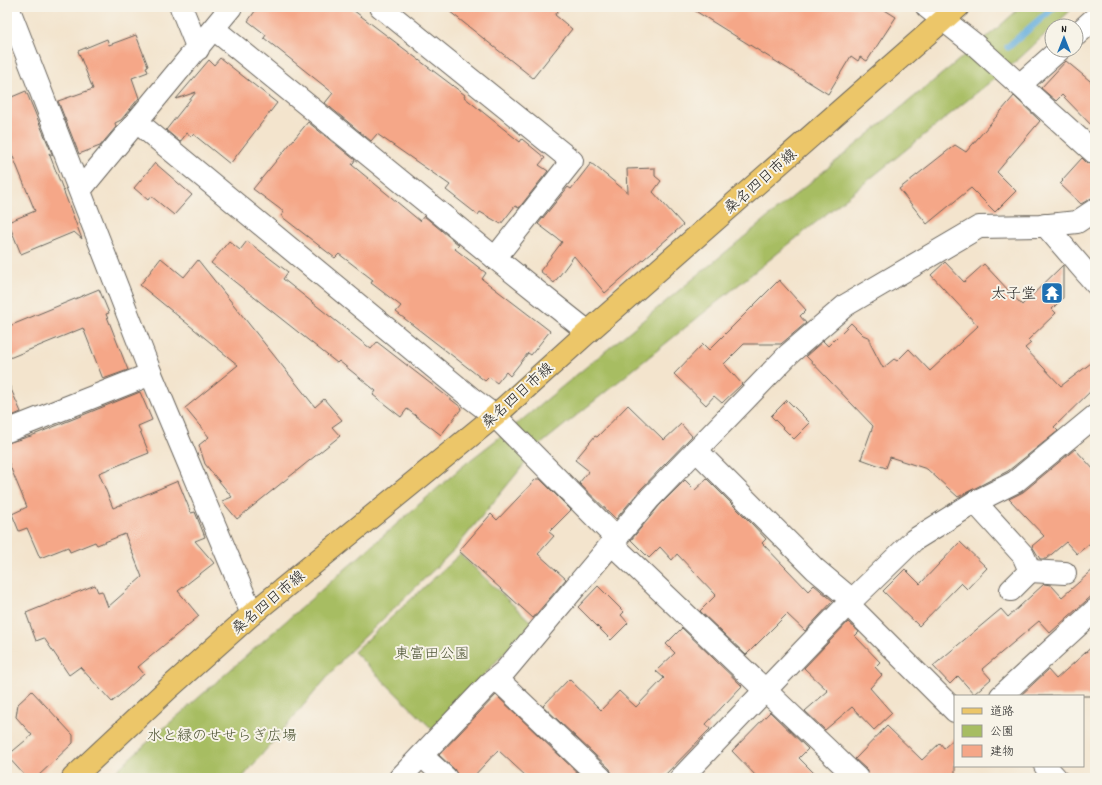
<svg xmlns="http://www.w3.org/2000/svg" width="1102" height="785" font-family="Dekko,'Klee One',sans-serif">
	<style>
		.green { fill: #a7bd62; stroke: #626c3f }
		.lines { fill: none; stroke-linecap: round; stroke-linejoin: round }
		.stream { stroke: #65aedd; stroke-width: 7 }
		.building { fill: #f5a788 }
		.minor-casing { stroke: #67625a; stroke-width: 24 }
		.major-casing { stroke: #67625a; stroke-width: 24 }
		.minor { stroke: #fff; stroke-width: 22 }
		.major { stroke: #ecc669; stroke-width: 22 }
		.labels { text-anchor: middle; stroke-width: 4; stroke-linejoin: round; paint-order: stroke }
		.street-label { font-size: 15px; fill: #1c1c1c; stroke: #f7f3e8 }
		.poi-label { font-size: 15px; fill: #1c1c1c; stroke: #f7f3e8; text-anchor: end }
		.park-label { font-size: 15px; fill: #4d5434; stroke: #f7f3e8 }
	</style>
	<rect width="100%" height="100%" fill="#f7f3e8"/>
	<filter id="ink" filterUnits="userSpaceOnUse"><feTurbulence type="fractalNoise" baseFrequency=".025" numOctaves="2"/><feDisplacementMap in="SourceGraphic" scale="8" xChannelSelector="R" yChannelSelector="G"/><feConvolveMatrix kernelMatrix="1 2 1 2 8 2 1 2 1" color-interpolation-filters="sRGB"/></filter>
	<filter id="wash" filterUnits="userSpaceOnUse"><feTurbulence type="fractalNoise" baseFrequency=".012" numOctaves="4" result="noise"/><feDisplacementMap in="SourceGraphic" scale="16" xChannelSelector="R" yChannelSelector="G"/><feGaussianBlur stdDeviation="0.9" result="paint"/><feColorMatrix in="noise" values="0 0 0 0 0 0 0 0 0 0 0 0 0 0 0 0 0 1.4 0 .05"/><feComposite in="paint" operator="in"/></filter>
	<g filter="url(#wash)">
		<rect width="100%" height="100%" fill="#f3e4cd"/>
		<g class="green">
			<polygon points="1021,7 1074,7 1021,57 541,444 455,549 347,654 242,778 109,778 132,756 464,465 523,419 994,31"/>
			<polygon points="460,554 532,623 433,730 354,652"/>
		</g>
		<g class="lines">
			<polyline class="stream" points="1008,47 1054,7"/>
		</g>
		<g id="blocks">
			<g class="building">
				<polygon points="258,7 349,7 465,95 464,97 520,142 522,139 545,158 539,165 548,171 519,208 515,206 501,224 480,212 478,215 446,190 450,185 377,134 371,141 325,103 333,93 264,38 266,35 248,21"/>
				<polygon points="444,7 561,7 555,15 572,29 533,78"/>
				<polygon points="689,7 880,7 896,17 867,61 860,57 858,61 851,56 828,94"/>
				<polygon points="136,35 148,66 146,67 148,72 132,78 139,98 121,120 115,123 116,127 100,146 79,154 58,101 93,89 78,51 107,39 109,45"/>
				<polygon points="220,58 277,103 230,164 193,134 191,136 187,133 180,142 166,130 196,92 176,99 209,60 214,65"/>
				<polygon points="1066,61 1095,85 1095,129 1062,95 1056,101 1041,88"/>
				<polygon points="26,91 53,156 49,153 82,239 74,232 21,254 8,222 35,211 7,142 7,99"/>
				<polygon points="1014,96 1040,121 997,172 1016,191 995,212 971,188 927,224 899,189 955,145 966,152"/>
				<polygon points="308,122 355,160 352,165 397,202 420,221 424,216 459,245 455,249 486,273 482,279 550,331 531,355 528,353 510,376 506,372 497,383 489,377 485,381 396,312 401,306 371,283 373,280 339,254 335,258 281,216 284,212 253,189"/>
				<polygon points="1082,158 1087,163 1095,165 1095,196 1081,204 1060,184 1063,181 1062,180"/>
				<polygon points="155,163 192,195 174,215 151,196 148,200 134,188"/>
				<polygon points="591,163 628,193 627,169 655,168 655,176 661,181 653,192 683,225 605,293 574,256 554,283 540,271 562,242 538,224 568,187 571,189"/>
				<polygon points="229,241 240,250 247,241 288,272 283,279 371,349 377,342 462,408 441,435 407,409 401,417 373,395 376,391 339,361 337,363 211,263"/>
				<polygon points="161,258 184,277 198,260 315,407 324,399 342,420 332,427 340,436 237,519 222,501 232,497 205,464 199,445 209,437 185,408 238,365 140,285"/>
				<polygon points="945,262 964,282 984,264 1022,305 1063,265 1063,298 1052,309 1056,313 1028,340 1031,343 1025,348 1061,386 1095,360 1095,387 1054,427 1058,431 1008,471 958,497 927,469 890,457 886,468 861,459 873,426 806,356 823,341 828,346 851,323 863,335 870,338 870,343 883,368 894,359 897,361 909,349 930,371 978,326 931,275"/>
				<polygon points="779,280 806,310 800,316 806,323 781,344 744,344 724,364 742,384 722,403 714,396 706,405 674,374 703,344 709,350"/>
				<polygon points="99,289 109,313 106,314 128,370 103,379 83,328 7,359 7,327"/>
				<polygon points="7,380 21,412 7,418"/>
				<polygon points="140,392 152,420 138,426 149,453 99,473 113,508 178,481 191,513 195,512 205,537 195,541 214,563 178,591 199,616 138,667 144,674 112,702 80,667 69,675 44,638 36,641 26,613 95,585 98,592 102,591 108,607 142,577 125,534 97,545 95,542 70,552 68,547 40,558 27,528 19,531 12,514 27,507 7,459 7,443 31,436"/>
				<polygon points="787,400 810,423 794,439 771,416"/>
				<polygon points="628,405 664,440 681,424 692,436 641,489 616,519 579,483 589,471 575,460 595,436 597,437"/>
				<polygon points="1075,449 1095,471 1095,539 1077,554 1066,542 1046,559 1040,559 1032,546 1044,536 1009,499 1023,492"/>
				<polygon points="536,479 540,479 571,510 549,532 554,536 538,554 566,579 533,618 459,551 491,514 497,520"/>
				<polygon points="707,479 753,525 766,539 762,543 808,591 814,585 833,601 805,631 787,614 746,655 700,611 716,595 677,554 672,560 660,547 649,558 631,540 659,506 685,480 695,490"/>
				<polygon points="960,542 987,568 967,589 961,583 919,626 883,591 905,569 920,584"/>
				<polygon points="1095,568 1095,593 1050,633 1039,621 982,669 991,679 974,694 958,676 950,684 933,666 1001,609 1008,617 1044,584 1051,585 1062,597"/>
				<polygon points="598,586 624,612 621,615 628,623 611,640 578,607"/>
				<polygon points="848,622 859,632 855,636 880,662 875,667 882,675 870,688 892,713 874,730 852,707 825,730 805,711 828,691 804,668"/>
				<polygon points="682,628 742,686 706,724 710,729 662,778 613,778 610,769 543,706 569,679 601,710 619,691 636,707 664,678 656,671 675,653 666,644"/>
				<polygon points="1095,644 1095,696 1020,696 1048,670 1056,679"/>
				<polygon points="32,691 73,735 73,743 36,778 27,778 7,756 32,735 16,717 18,704"/>
				<polygon points="496,695 583,778 528,778 498,750 472,778 461,778 458,776 454,769 439,755"/>
				<polygon points="770,712 808,749 799,758 819,778 758,778 732,751"/>
				<polygon points="887,726 922,760 940,743 944,748 955,738 955,778 869,778 866,769 855,759"/>
			</g>
		</g>
	</g>
	<g filter="url(#ink)">
		<use href="#blocks" fill-opacity="0" stroke="#67625a" stroke-width="1"/>
		<g class="lines">
			<g class="minor-casing">
				<g id="minor">
					<polyline points="8,7 151,374 252,614"/>
					<polyline points="181,7 198,49"/>
					<polyline points="381,7 572,161 495,258"/>
					<polyline points="927,7 974,44 1095,153"/>
					<polyline points="214,29 495,258 588,332"/>
					<polyline points="1076,35 1095,18"/>
					<polyline points="1021,84 1059,50"/>
					<polyline points="137,122 471,398 495,416 617,539"/>
					<polyline points="80,190 231,7"/>
					<polyline points="1045,225 1095,283"/>
					<polyline points="7,431 151,374"/>
					<polyline points="696,450 815,569 852,600"/>
					<polyline points="975,502 1023,555 1030,571 1011,590"/>
					<polyline points="612,544 857,778"/>
					<polyline points="1030,571 1065,573"/>
					<polyline points="848,604 955,711"/>
					<polyline points="497,679 601,778"/>
					<polyline points="1001,696 1095,610"/>
					<polyline points="422,756 446,778"/>
					<polyline points="1045,766 1056,778"/>
					<polyline points="400,778 489,684 505,671 650,498 789,354 846,305 979,227 1040,226 1077,222 1095,210"/>
					<polyline points="681,778 848,604 914,540 975,502 1015,482 1095,416"/>
				</g>
			</g>
			<g class="major-casing">
				<polyline id="major" points="73,778 169,688 252,614 495,416 588,332 958,7"/>
			</g>
			<use href="#minor" class="minor"/>
			<use href="#major" class="major"/>
		</g>
	</g>
	<defs>
		<g id="temple-square" transform="scale(1.15)"><rect x="-9" y="-9" width="18" height="18" rx="4" fill="#1f6fb2" stroke="#f7f3e8"/><path d="M0-6L5-2H3V0L6.5 2.5H4V6H1.5V3h-3V6H-4V2.5H-6.5L-3 0V-2H-5Z" fill="#fff"/></g>
	</defs>
	<g fill-rule="evenodd">
		<use href="#temple-square" x="1052" y="293"/>
	</g>
	<g class="labels">
		<g class="street-label">
			<text transform="translate(760 181) rotate(-41)" y="5">桑名四日市線</text>
			<text transform="translate(517 395) rotate(-42)" y="5">桑名四日市線</text>
			<text transform="translate(268 602) rotate(-40)" y="5">桑名四日市線</text>
		</g>
		<g class="poi-label">
			<text x="1036" y="298">太子堂</text>
		</g>
		<g class="park-label">
			<text x="432" y="658">東富田公園</text>
			<text x="222" y="740">水と緑のせせらぎ広場</text>
		</g>
	</g>
	<rect width="1102" height="785" fill="none" stroke="#f7f3e8" stroke-width="24"/>
	<rect x="954" y="695" width="130" height="72" fill="#f7f3e8" stroke="#9f9d96"/>
	<rect x="962" y="708" width="20" height="6" fill="#ecc669" stroke="#9f9d96"/>
	<text x="990" y="715" font-size="12" fill="#1c1c1c">道路</text>
	<rect x="962" y="725" width="20" height="12" fill="#a7bd62" stroke="#9f9d96"/>
	<text x="990" y="735" font-size="12" fill="#1c1c1c">公園</text>
	<rect x="962" y="745" width="20" height="12" fill="#f5a788" stroke="#9f9d96"/>
	<text x="990" y="755" font-size="12" fill="#1c1c1c">建物</text>
	<g transform="translate(1064 38)"><circle r="19" fill="#f7f3e8" stroke="#9f9d96"/>
	<path d="M0-3L7 15L0 10L-7 15Z" fill="#1f6fb2"/>
	<text y="-6" font-size="11" font-weight="bold" text-anchor="middle" fill="#1c1c1c">N</text>
	</g>
</svg>
